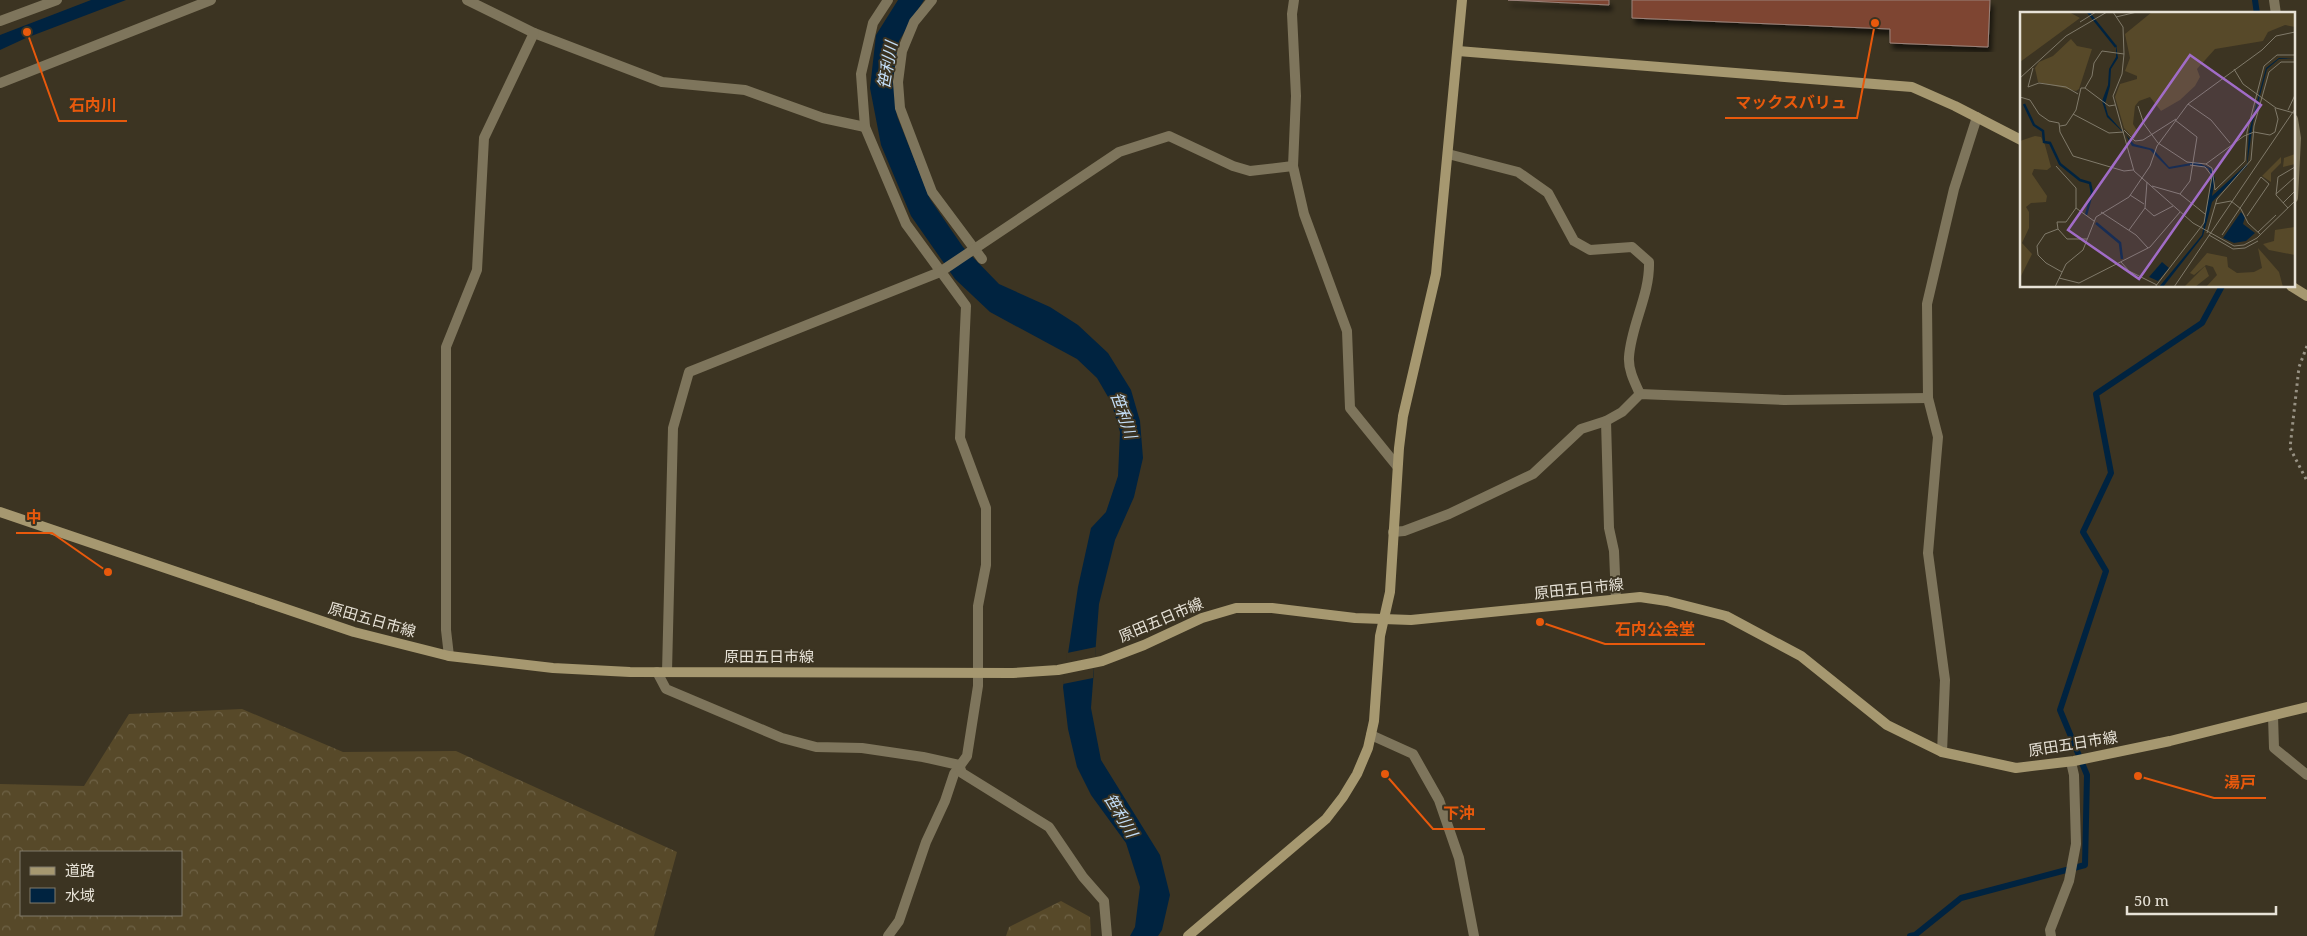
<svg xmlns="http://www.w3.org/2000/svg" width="2307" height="936" font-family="'Noto Serif','Noto Sans JP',serif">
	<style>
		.forest { fill: url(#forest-crowns); fill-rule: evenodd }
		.water { fill: #002340 }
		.pier { fill: #3c3422 }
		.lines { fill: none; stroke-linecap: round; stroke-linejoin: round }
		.stream { stroke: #002340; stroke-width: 6 }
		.building { fill: #7e4530; stroke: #9a827a; filter: url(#shadow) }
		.path { stroke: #989284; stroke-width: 3; stroke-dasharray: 2.5 4; stroke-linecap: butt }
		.street { stroke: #7e755c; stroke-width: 10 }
		.secondary { stroke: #a69870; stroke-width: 10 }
		.labels { text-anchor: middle; stroke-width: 4; stroke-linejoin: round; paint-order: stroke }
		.street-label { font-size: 15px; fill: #e7e2d7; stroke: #3c3422 }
		.water-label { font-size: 16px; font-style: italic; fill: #c5e0fa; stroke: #3c3422 }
		.inset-river { fill: none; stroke: #002340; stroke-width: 2.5 }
		.inset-road { fill: none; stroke: #807a6a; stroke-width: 1 }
		.view { fill: #a16cc7; fill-opacity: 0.15; stroke: #a16cc7; stroke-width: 2.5 }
		.inset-edge { fill: none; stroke: #e7e2d7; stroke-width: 2.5 }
		.leader { fill: none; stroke: #e8590c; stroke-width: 2 }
		.callout-dot { fill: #e8590c; stroke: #3c3422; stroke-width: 2 }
		.callout-label { font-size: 16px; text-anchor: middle; font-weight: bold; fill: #e8590c; stroke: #3c3422; stroke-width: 4; stroke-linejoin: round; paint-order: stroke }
	</style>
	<defs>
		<pattern id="forest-crowns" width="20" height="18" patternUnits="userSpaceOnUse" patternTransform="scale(1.25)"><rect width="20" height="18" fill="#574929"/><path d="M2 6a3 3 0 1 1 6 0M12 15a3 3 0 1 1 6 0" fill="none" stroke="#6f6347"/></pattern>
		<filter id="shadow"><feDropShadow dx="3" dy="5.5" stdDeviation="2.5" flood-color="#0009"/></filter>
	</defs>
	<rect width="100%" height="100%" fill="#3c3422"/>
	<g class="forest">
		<path d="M242 709 343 752 456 751 677 852 654 936H0V784L84 786 129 714ZM21 852H181V915H21Z"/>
		<polygon points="1061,901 1090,917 1091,936 1006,936 1009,927"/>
	</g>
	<g class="water">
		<polygon points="91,0 126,0 26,38 0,50 0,35"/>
		<polygon points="898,0 924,0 899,41 893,79 897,116 930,199 963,247 999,284 1050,307 1078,325 1108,353 1131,390 1140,421 1143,458 1134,497 1115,540 1099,604 1091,708 1101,760 1160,855 1170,895 1162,930 1158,936 1130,936 1135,927 1140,887 1126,843 1091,795 1077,767 1068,729 1063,687 1078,587 1091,528 1106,512 1118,476 1120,432 1111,402 1097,378 1077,359 990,312 955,279 911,216 881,145 870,88 876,35"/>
	</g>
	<polygon class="pier" points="1096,647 1093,678 1063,684 1067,653"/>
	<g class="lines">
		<g class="stream">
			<polyline points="2255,0 2257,14"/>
			<polyline points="1910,936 1915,935 1961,898 2085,865 2087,775 2060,710 2106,571 2083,532 2111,473 2096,394 2202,323 2222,286"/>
		</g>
	</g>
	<g class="building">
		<polygon points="1508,0 1609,0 1609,5"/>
		<polygon points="1632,0 1990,0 1988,47 1890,43 1890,29 1632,18"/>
	</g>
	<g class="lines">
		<polyline class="path" points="2307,346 2299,367 2290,448 2307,481"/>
		<g class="street">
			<polyline points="467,0 534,33 662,82 745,90 823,118 865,127"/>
			<polyline points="888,0 873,23 861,74 865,127 906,224 966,306 960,438 986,508 986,565 978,606 978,686 967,756 954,774 945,801 926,842 899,921 888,936"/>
			<polyline points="932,0 914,22 902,51 898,82 900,108 932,192 982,259"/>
			<polyline points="1294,0 1292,14 1296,96 1293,166 1304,214 1347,331 1350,408 1397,466"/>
			<polyline points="2274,0 2276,14"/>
			<polyline points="0,21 57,0"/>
			<polyline points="0,83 211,0"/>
			<polyline points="2293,119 2296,138 2293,198"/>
			<path d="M1448 154 1518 172 1548 193 1574 241 1590 250 1632 247 1649 262C1650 295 1631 325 1629 357 1628 370 1635 383 1640 394"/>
			<polyline points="1606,421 1609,528 1614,551 1616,599"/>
			<polyline points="1393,532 1404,531 1449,514 1533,474 1581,429 1606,421 1622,412 1640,394 1784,400 1928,398"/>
			<polyline points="449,656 446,630 446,347 477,270 484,138 534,33"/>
			<polyline points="657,672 666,689 782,738 816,747 862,748 923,757 959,765 962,773 1049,827 1083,877 1104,901 1107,936"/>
			<polyline points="667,672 673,428 689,372 940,272 1119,152 1169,136 1233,166 1250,171 1293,166"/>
			<polyline points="2273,716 2274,748 2307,775"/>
			<polyline points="1371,735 1413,754 1439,800 1459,858 1474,936"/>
			<polyline points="1942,752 1945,680 1928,553 1938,437 1928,398 1927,304 1954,189 1977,117"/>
			<polyline points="2051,936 2050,930 2069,881 2076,844 2074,775 2071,762"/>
		</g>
		<g class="secondary">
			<polyline points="1458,51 1912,87 1955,106 2021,140"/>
			<polyline points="2291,286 2307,296"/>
			<polyline points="0,512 354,632 449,656 553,668 630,672 1013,673 1058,670 1102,661 1144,645 1202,618 1236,608 1272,608 1355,618 1411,620 1640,597 1667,601 1726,616 1801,656 1887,725 1942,752 2016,768 2074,761 2170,741 2307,707"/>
			<polyline points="1188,936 1326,819 1343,797 1357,774 1368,748 1374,721 1380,636 1390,592 1399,448 1403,416 1436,274 1462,0"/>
		</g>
	</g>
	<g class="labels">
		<g class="street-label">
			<text transform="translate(1579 589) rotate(-6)" y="5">原田五日市線</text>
			<text transform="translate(372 620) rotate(16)" y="5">原田五日市線</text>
			<text transform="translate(1161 620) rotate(-23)" y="5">原田五日市線</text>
			<text x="769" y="662">原田五日市線</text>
			<text transform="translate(2073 744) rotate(-9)" y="5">原田五日市線</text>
		</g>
		<g class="water-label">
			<text transform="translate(887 65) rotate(-80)" y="6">笹利川</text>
			<text transform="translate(1124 415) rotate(71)" y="6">笹利川</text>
			<text transform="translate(1121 815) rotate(59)" y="6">笹利川</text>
		</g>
	</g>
	<g transform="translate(2020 12)">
		<rect width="275" height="275" fill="#3c3422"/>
		<path d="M0 0H49L60 6 0 50ZM132 0H275V15L265 13 248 20 243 29 195 37 177 57 180 65 175 74 160 88 141 99 130 85 119 89 115 94 113 112 118 120 114 127 104 116 95 85 100 72 117 67V64L105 59 110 46 105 22ZM51 27 57 34 72 37 59 77 56 79 18 70 15 56 19 50 33 44ZM15 124 21 125 25 133 31 155 27 158 14 157 12 162 27 184 26 190 11 191 6 195 9 200V216L2 231 12 242 0 266V129ZM275 142V152L263 155 264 146ZM261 145V151L251 161V170L242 164ZM275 215V243L249 238 243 232 254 229 255 218ZM238 236 259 260 263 275H186L197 263 193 255 186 253 174 263 170 261 187 241 207 245 208 255 217 261 234 260 242 256Z" fill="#574929"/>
		<path d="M185 254 189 264 175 275H164Z" fill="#574929"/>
		<path d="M96 32 98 46 91 57 90 74 85 92 88 103 114 132 133 137 149 155 177 150 192 157 195 167 192 184 227 152 229 120 246 56 259 46 275 47H259L247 57 233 110 227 154 192 190 183 224 143 275H139L182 223 192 166 188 156 172 153 149 157 130 138 112 134 106 123 87 105 82 89 88 73 89 57 96 45ZM221 200 225 205 223 212 235 221 226 229 214 231 203 226ZM142 250 149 256 138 269 129 265Z" fill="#002340"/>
		<path class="inset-river" d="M68 0 96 35M4 92 14 113 23 119 24 130 30 131 40 152 60 168 70 171 72 181 66 203M76 211 100 231 102 247"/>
		<path class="inset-road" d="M93 0 103 15 104 42 102 62 93 84 114 159 173 211 214 234 224 233 237 226 275 189M96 5 117 0M60 10 76 0M13 56 8 75 19 71 46 75 58 82M214 57 223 72 256 96 274 101M0 66 46 24 87 0M65 76 72 64 74 51 82 39 104 42M0 85 10 88 19 102 29 109 39 111 40 120 53 144 104 159 113 158M168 92 191 108 210 131M118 94 124 112 138 131 167 150 186 152 192 156 195 178 225 149 227 120 244 54 257 43H275M268 98 275 83M53 102 89 121 104 120M155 108 177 125 170 169 160 182M40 114 46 113 56 98 61 76H65L89 94 95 93M104 118 115 129 123 128 156 107M186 152 224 124 234 120 250 123 255 120 258 107 255 96M36 154 56 176V196M132 174 160 182 185 202M256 182 275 165M110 183 124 192M263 191 275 179M195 192 211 189 221 197 228 211 241 223M56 196 46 210H37L38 217 47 227H67M56 196 74 209M125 196 134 204 153 194M268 196 256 183 258 165 275 155M81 200 116 223 128 236M38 217 25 222 17 234 18 243 26 251 42 260M109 218 125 196 127 170M238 220 256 203M187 221 197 187 231 148 234 114 249 60 261 50H275M189 223 213 237 225 236 238 229M202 223 241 165 249 172 227 204M101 250 109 259 137 273M39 266 59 271 130 235 160 200M35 275 46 252 63 238 76 205 109 185 130 154 137 134 168 92 242 38 256 24 275 20M135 275 184 211 192 164 185 155 170 153M154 275 275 97"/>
		<path class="view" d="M170 43 241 93 119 267 48 218Z"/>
		<rect width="275" height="275" class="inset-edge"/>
	</g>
	<path class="leader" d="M1875 23L1857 118H1725M27 32L59 121H127M108 572L52 533H16M1540 622L1605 644H1705M2138 776L2214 798H2266M1385 774L1433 829H1485"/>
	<g class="callout-dot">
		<circle cx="1875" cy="23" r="5"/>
		<circle cx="27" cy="32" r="5"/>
		<circle cx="108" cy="572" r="5"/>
		<circle cx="1540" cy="622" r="5"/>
		<circle cx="2138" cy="776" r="5"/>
		<circle cx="1385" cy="774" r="5"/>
	</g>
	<g class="callout-label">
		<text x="1791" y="108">マックスバリュ</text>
		<text x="93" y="111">石内川</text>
		<text x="34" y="523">中</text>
		<text x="1655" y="635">石内公会堂</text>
		<text x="2240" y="788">湯戸</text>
		<text x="1459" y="819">下沖</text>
	</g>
	<rect x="20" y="851" width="162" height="65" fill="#3c3422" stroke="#807a6a"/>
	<rect x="30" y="867" width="25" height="8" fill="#a69870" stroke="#807a6a"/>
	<text x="65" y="876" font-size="15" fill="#e7e2d7">道路</text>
	<rect x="30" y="888" width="25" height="15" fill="#002340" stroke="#807a6a"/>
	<text x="65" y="901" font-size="15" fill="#e7e2d7">水域</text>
	<path d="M2127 906v8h149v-8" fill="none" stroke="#e7e2d7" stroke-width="2.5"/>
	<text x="2134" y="906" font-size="15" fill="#e7e2d7" stroke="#3c3422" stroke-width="4" paint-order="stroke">50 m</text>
</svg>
